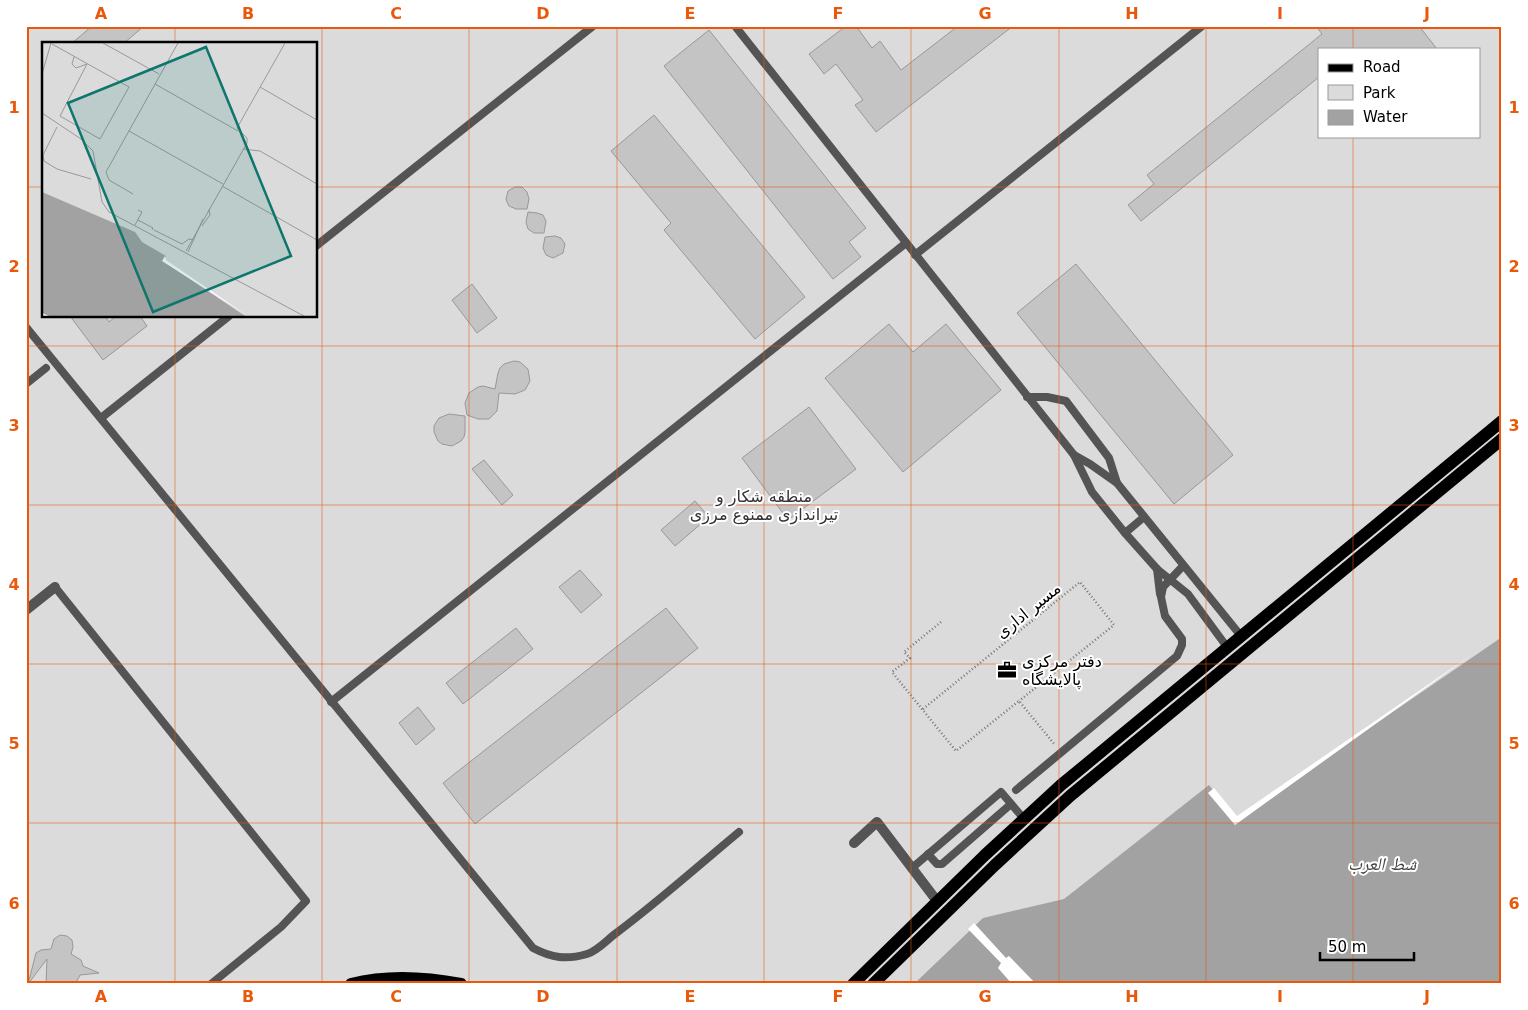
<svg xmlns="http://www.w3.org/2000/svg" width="1528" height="1010" font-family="'DejaVu Sans','Noto Naskh Arabic',sans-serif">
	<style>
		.green { fill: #dbdbdb; fill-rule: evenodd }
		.water { fill: #a2a2a2 }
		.pier { fill: #fff }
		.building { fill: #c4c4c4; stroke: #989898 }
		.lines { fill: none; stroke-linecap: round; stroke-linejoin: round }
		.primary-casing { stroke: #dbdbdb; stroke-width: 15 }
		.path { stroke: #767676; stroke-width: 2.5; stroke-dasharray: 1 2.5; stroke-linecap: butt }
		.service { stroke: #545454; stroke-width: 8 }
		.minor { stroke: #545454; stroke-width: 10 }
		.primary { stroke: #000; stroke-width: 12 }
		.grid { fill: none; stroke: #e8590c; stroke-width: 1; stroke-opacity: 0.55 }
		.labels { text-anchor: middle; stroke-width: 4; stroke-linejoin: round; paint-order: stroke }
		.park-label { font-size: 16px; fill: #323232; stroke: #fff }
		.street-label { font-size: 16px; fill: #000; stroke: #fff }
		.poi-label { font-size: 16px; fill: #000; stroke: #fff; text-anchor: start }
		.water-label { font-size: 18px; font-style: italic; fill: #434343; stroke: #fff }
		.inset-road { fill: none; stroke: #999; stroke-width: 1 }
		.view { fill: #0f766e; fill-opacity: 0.15; stroke: #0f766e; stroke-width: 2.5 }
		.inset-edge { fill: none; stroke: #000; stroke-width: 2.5 }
		.neatline { fill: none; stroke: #e8590c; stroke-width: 2 }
		.grid-label { font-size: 16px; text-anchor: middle; font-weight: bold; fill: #e8590c }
	</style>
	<rect width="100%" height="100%" fill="#fff"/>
	<path class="green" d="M26 26H1502V984H26ZM44 44H316V316H44ZM1319 49H1479V136H1319Z"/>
	<polygon class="water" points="1502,637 1502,984 914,984 983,918 1064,899 1209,785 1237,819"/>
	<g class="pier">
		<polygon points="1474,653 1235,825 1208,793 1214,788 1237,816"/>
		<polygon points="974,923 1006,958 1009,956 1036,984 1012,984 998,968 1001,963 968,929"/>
	</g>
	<g class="building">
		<polygon points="92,26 144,26 123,44 71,44"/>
		<polygon points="846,26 856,26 872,48 880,41 901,70 958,26 1013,26 876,132 855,105 863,100 836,64 824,74 809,54"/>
		<polygon points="1316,26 1419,26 1437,49 1319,49 1319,77 1141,221 1128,205 1154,184 1147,175 1322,34"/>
		<polygon points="709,30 866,228 849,242 861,257 833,279 664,66"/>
		<polygon points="654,115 805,297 755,339 664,230 671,223 611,151"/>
		<polygon points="515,187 522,187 527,192 529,199 527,209 516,209 509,206 507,202 506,199 508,191"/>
		<polygon points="528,212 537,213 543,215 546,221 544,233 534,233 528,229 526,222"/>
		<polygon points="545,237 555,236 561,238 565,244 563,253 553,258 546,255 543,248"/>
		<polygon points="1076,264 1233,455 1174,504 1017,313"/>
		<polygon points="472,284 497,318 477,333 452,300"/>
		<polygon points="70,316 105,316 109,322 116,316 140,316 147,326 103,360"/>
		<polygon points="889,324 913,352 946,324 1001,390 903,472 825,378"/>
		<polygon points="514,361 520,362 528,369 530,381 525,390 515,394 499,393 497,411 489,419 478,419 467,415 465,403 469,393 478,387 483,386 495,389 498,373 500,368 504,364"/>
		<polygon points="809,407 856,469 788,520 742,458"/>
		<polygon points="449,414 465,416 465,432 464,437 461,441 452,446 442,444 438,441 434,432 434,426 439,418"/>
		<polygon points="484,460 513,495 502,505 472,469"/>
		<polygon points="695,501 709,517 675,546 661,530"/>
		<polygon points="580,570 602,595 581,613 559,587"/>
		<polygon points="666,608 698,648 475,824 443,783"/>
		<polygon points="516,628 533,649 463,704 446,683"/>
		<polygon points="418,707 435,729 416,745 399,723"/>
		<polygon points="60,935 67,936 72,940 73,947 71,954 81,960 83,966 99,973 80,975 77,981 68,984 46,984 47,959 28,984 36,953 41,950 51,949 54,939"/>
	</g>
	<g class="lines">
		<g class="primary-casing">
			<g id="primary">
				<path d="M351 984C386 975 425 977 461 984"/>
				<polyline points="853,984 985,855 1061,785 1502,421"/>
				<polyline points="873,984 995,865 1070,796 1502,439"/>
			</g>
		</g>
		<g class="path">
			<polyline points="941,622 904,652 910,658 892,672 956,751 1019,701 1055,745"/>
			<polyline points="923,709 1080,582 1114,625 1019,701"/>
		</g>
		<g class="service">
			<polyline points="735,26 1074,455 1092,492 1125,533 1157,569 1188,594 1227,647"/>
			<polyline points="316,246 593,26"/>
			<polyline points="915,255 1202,26"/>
			<path d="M26 327 533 948C552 958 566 960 587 954 597 951 607 940 615 934 658 902 698 866 739 832"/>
			<polyline points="26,384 46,368"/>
			<polyline points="1027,397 1047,397 1066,401 1109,458 1117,483"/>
			<polyline points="101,418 229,316"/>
			<polyline points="1074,455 1090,464 1117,483 1241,636"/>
			<polyline points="1125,533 1144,517"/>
			<polyline points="1157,569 1160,594"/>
			<polyline points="55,587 306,901 281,927 211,984"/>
			<polyline points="331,702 906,243"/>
			<polyline points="1016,790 1177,656 1182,645 1182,639 1165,616 1161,597 1163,587 1183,566"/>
			<polyline points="928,854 937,864 942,864 1011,804"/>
			<polyline points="912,868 1001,792 1024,819"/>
		</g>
		<g class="minor">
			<polyline points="26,610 55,587"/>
			<polyline points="854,843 877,822 937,901"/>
		</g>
		<use href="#primary" class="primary"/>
	</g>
	<path class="grid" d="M175 26V44M322 26V984M469 26V984M617 26V984M764 26V984M911 26V984M1059 26V984M1206 26V984M1353 26V49M1353 136V984M26 187H44M316 187H1502M175 316V984M26 346H1502M26 505H1502M26 664H1502M26 823H1502"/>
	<defs>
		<g id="office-bare" transform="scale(1.5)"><path d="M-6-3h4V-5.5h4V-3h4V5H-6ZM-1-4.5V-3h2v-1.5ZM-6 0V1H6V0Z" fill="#000" stroke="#fff" stroke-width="2.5" paint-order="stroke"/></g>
	</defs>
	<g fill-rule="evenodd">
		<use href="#office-bare" x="1007" y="670"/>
	</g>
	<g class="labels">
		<g class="park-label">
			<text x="764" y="502">منطقه شکار و<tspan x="764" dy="18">تیراندازی ممنوع مرزی</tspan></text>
		</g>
		<g class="street-label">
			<text transform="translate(1028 610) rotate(-39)" y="6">مسیر اداری</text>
		</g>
		<g class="poi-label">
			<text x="1022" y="667">دفتر مرکزی<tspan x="1022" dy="18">پالایشگاه</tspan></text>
		</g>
		<g class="water-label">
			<text x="1382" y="870">شط العرب</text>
		</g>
	</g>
	<g transform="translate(42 42)">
		<rect width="275" height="275" fill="#fff"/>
		<path d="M0 1H275V274H124L0 202Z" fill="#dbdbdb"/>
		<path d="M0 150 93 190 100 200 124 214 121 219 203 274H7L0 271Z" fill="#a2a2a2"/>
		<path d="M123 214 124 218 206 274 120 219Z" fill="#fff"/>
		<path class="inset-road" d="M61 1 117 32M10 2 87 45 58 97 18 74 45 22M32 15 30 22 34 26 45 22M0 32 9 1M113 42 196 89M218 45 275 78M0 71 39 97 51 109 60 160 67 170 262 274M15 85 1 113 2 119 15 127 49 137M87 89 181 142M201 107 218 109 275 142M180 144 275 198M91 152 67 138 64 130 136 1M96 178 111 186 110 188M93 183 100 170 96 168M160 184 168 173 167 167M112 188 140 202 147 197 152 198M144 209 205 101V96L195 86 243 1M146 210 161 177"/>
		<path class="view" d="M164 5 249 214 111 270 26 61Z"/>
		<rect width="275" height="275" class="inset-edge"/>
	</g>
	<rect width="1528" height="1010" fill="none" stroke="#ffffff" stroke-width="55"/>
	<rect x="1318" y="48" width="162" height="90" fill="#ffffff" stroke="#999999"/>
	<rect x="1328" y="64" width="25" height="8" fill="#000000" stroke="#999999"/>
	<text x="1363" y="72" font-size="15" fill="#000000">Road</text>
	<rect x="1328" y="85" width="25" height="15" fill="#dbdbdb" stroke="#999999"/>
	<text x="1363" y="98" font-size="15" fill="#000000">Park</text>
	<rect x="1328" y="110" width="25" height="15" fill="#a2a2a2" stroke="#999999"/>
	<text x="1363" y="122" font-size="15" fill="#000000">Water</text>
	<path d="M1320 952v8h94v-8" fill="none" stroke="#000000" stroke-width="2.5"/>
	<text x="1328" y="952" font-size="15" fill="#000000" stroke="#ffffff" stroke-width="4" paint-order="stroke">50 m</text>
	<rect x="28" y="28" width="1472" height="954" class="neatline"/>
	<g class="grid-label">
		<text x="101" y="19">A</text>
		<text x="248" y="19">B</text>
		<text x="396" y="19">C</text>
		<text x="543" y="19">D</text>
		<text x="690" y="19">E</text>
		<text x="838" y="19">F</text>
		<text x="985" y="19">G</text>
		<text x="1132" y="19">H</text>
		<text x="1280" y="19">I</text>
		<text x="1427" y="19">J</text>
		<text x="14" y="113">1</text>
		<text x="1514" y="113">1</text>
		<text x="14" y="272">2</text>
		<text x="1514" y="272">2</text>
		<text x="14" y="431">3</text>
		<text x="1514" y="431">3</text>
		<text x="14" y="590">4</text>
		<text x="1514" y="590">4</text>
		<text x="14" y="749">5</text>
		<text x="1514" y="749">5</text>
		<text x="14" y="909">6</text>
		<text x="1514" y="909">6</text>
		<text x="101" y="1002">A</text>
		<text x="248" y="1002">B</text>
		<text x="396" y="1002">C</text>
		<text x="543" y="1002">D</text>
		<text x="690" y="1002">E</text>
		<text x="838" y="1002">F</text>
		<text x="985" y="1002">G</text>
		<text x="1132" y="1002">H</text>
		<text x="1280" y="1002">I</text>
		<text x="1427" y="1002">J</text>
	</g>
</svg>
